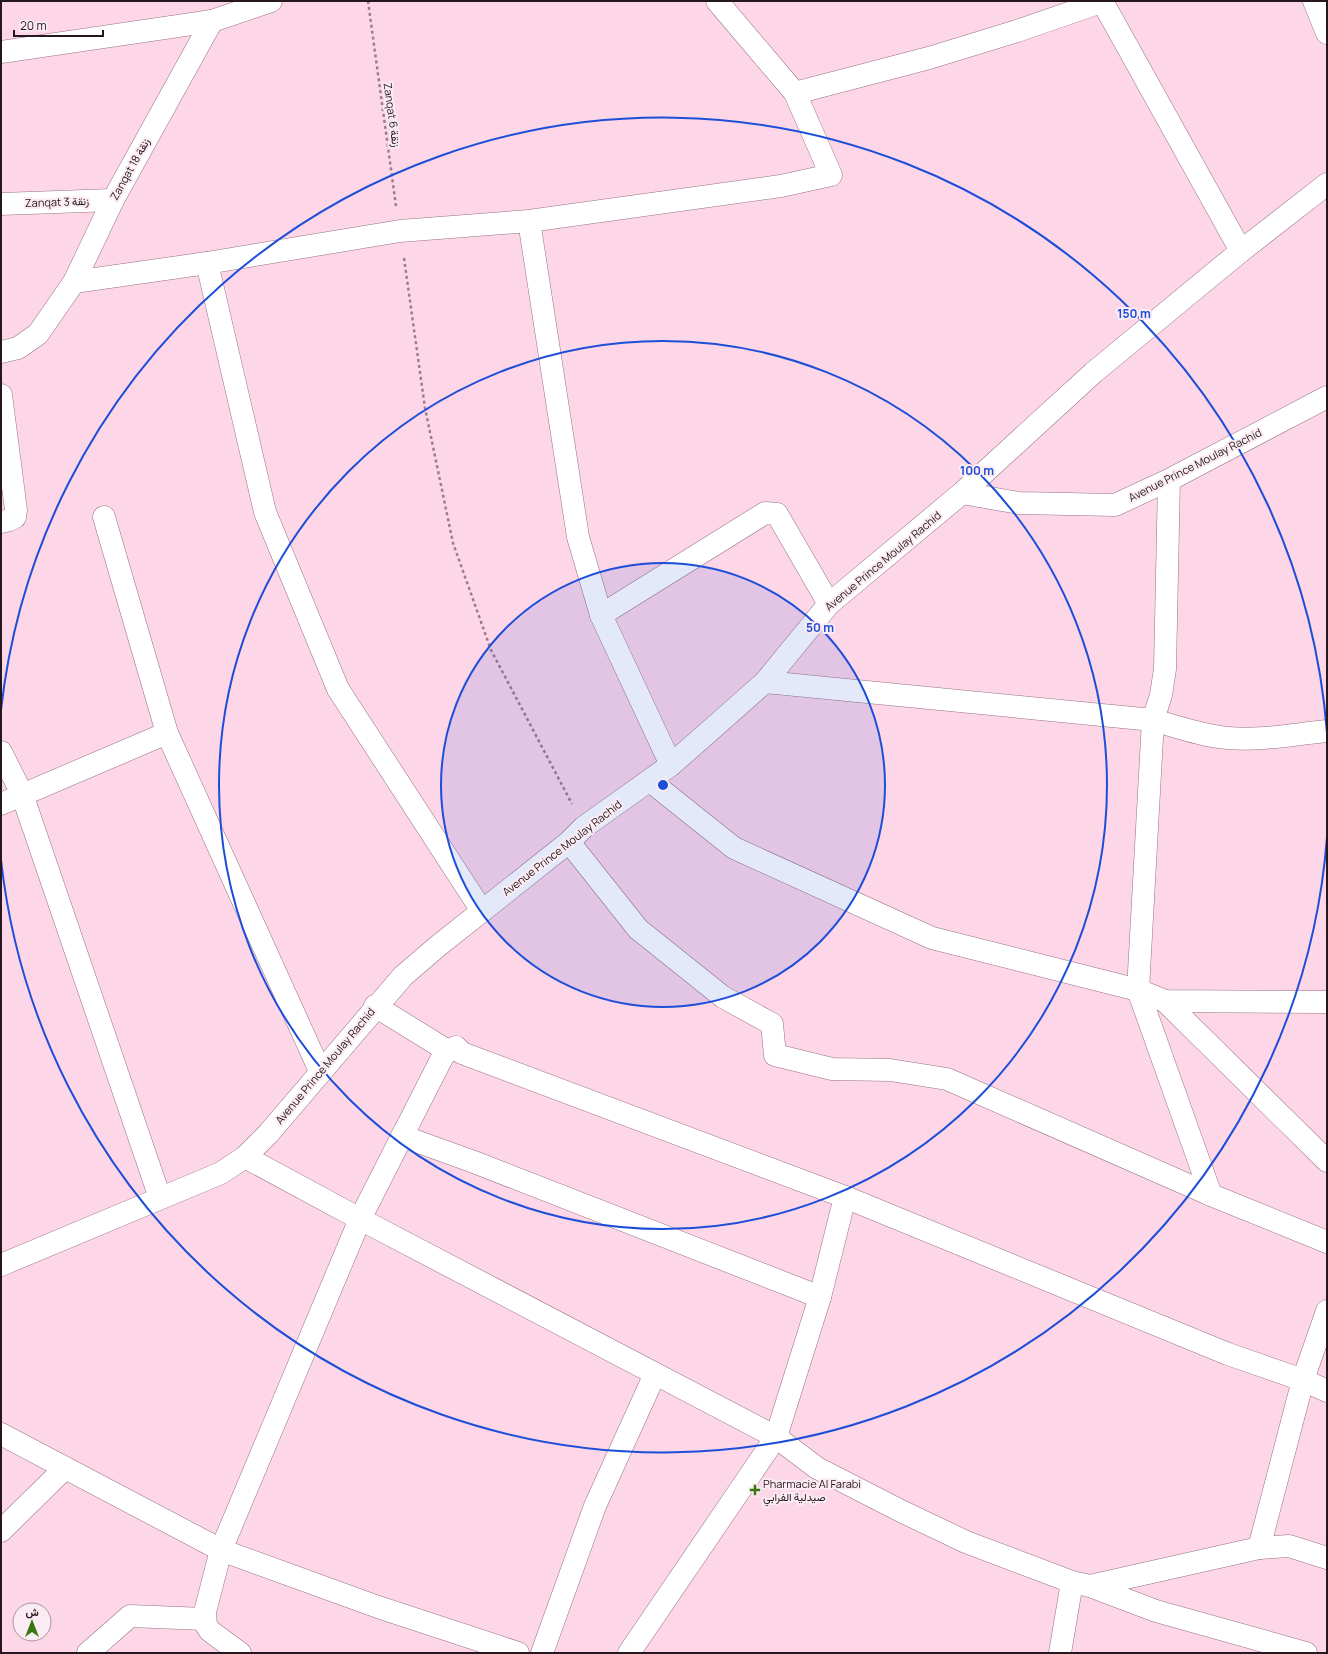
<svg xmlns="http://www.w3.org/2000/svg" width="1328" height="1654" font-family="Manrope,Vazirmatn,sans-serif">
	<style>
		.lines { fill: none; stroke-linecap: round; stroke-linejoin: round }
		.street-casing { stroke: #967383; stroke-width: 23 }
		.path { stroke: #9a7f8b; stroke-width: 2.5; stroke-dasharray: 3 3; stroke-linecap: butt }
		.street { stroke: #fff; stroke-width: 22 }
		.ring { fill: none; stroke: #1d4ed8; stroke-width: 2 }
		.poi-dot { fill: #39760f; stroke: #fbebf2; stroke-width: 1.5 }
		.labels { text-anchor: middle; stroke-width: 4; stroke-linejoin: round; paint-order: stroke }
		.street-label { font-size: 11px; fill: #25171d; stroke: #fbebf2 }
		.poi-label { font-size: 11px; fill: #25171d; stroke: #fbebf2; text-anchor: start }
		.centre { fill: #1d4ed8; stroke: #fbebf2; stroke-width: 2 }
		.ring-label { font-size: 12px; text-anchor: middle; font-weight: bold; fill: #1d4ed8; stroke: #fbebf2; stroke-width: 4; stroke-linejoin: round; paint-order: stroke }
	</style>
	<rect width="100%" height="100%" fill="#fdd6e7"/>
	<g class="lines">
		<g class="street-casing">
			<g id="street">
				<polyline points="1102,1 1241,251"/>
				<polyline points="1314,1 1327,33"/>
				<polyline points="1,52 212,21"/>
				<polyline points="795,93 929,58 1017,31 1104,1"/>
				<polyline points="1,204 113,200"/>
				<polyline points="529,221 578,537 601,615 671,765"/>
				<polyline points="207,263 265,512 338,689 482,911"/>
				<polyline points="74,282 207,263 400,231 529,221 781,186 831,175 795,93 717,1"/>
				<polyline points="1,352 18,348 38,334 74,282 113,200 212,21 271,1"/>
				<polyline points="1,395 16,510 15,517 10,520 1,522"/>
				<polyline points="1169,480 1165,669 1161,695 1153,720 1138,990 1211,1195"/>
				<polyline points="962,493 1093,373 1241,251 1327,184"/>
				<polyline points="104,517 167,733 320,1071"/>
				<polyline points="601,615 765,513 777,514 829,604"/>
				<path d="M765 682 1153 720C1178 727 1203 736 1228 738 1261 741 1295 734 1327 731"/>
				<polyline points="1,752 22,794 160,1198"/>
				<polyline points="650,781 734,848 932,938 1138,990 1165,1001 1327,1002"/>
				<polyline points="1,804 167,733"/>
				<polyline points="569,842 638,929 723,997 772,1024 775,1055 832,1069 890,1070 947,1079 1211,1195 1327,1242"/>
				<polyline points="1165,1001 1327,1161"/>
				<polyline points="375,1006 448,1051"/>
				<polyline points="402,1136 474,1162 820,1297"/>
				<polyline points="245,1157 360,1219 776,1437 817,1468 903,1512 966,1542 1072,1582 1090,1586 1259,1548 1289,1546 1327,1558"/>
				<polyline points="1,1265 221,1173 245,1157 268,1134 403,976 438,946 569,842 584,827 671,765 765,682 829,604 962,493 1019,503 1115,505 1169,480 1327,397"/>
				<polyline points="1,1434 221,1550 378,1607 518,1653"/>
				<polyline points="1,1531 65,1468"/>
				<polyline points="1259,1548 1303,1380 1327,1311"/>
				<polyline points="1090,1586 1156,1611 1306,1653"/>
				<polyline points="88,1653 130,1616 205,1619"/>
				<polyline points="240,1653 210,1631 206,1625 205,1612 221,1550 360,1219 443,1056 448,1051 456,1047 462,1053 845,1197 1228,1354 1303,1380 1327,1391"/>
				<polyline points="542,1653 595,1506 655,1374"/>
				<polyline points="629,1653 776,1437 820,1297 845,1197"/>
				<polyline points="1060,1653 1072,1582"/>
			</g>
		</g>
		<g class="path">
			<polyline points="368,1 396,206"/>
			<polyline points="404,258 425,408 453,543 491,650 572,804"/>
		</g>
		<use href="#street" class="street"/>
	</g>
	<circle cx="663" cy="785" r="222" fill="#1d4ed8" fill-opacity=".12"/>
	<g class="ring">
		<circle cx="663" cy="785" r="222"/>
		<circle cx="663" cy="785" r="444"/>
		<path d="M1327 837A666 666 0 0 1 1 860M1 710A666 666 0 0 1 1327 733"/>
	</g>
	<path class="poi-dot" d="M753 1484h4v4h4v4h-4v4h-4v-4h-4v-4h4z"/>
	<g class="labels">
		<g class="street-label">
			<text transform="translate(392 115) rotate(82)" y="4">Zanqat 6 زنقة</text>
			<text transform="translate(130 169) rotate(-61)" y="4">Zanqat 18 زنقة</text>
			<text transform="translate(57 202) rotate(-2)" y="4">Zanqat 3 زنقة</text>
			<text transform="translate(1195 465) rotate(-27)" y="4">Avenue Prince Moulay Rachid</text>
			<text transform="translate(883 561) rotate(-40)" y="4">Avenue Prince Moulay Rachid</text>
			<text transform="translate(562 848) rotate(-38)" y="4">Avenue Prince Moulay Rachid</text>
			<text transform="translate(325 1066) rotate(-50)" y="4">Avenue Prince Moulay Rachid</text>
		</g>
		<g class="poi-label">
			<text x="763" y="1488">Pharmacie Al Farabi<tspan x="763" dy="13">صيدلية الفرابي</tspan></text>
		</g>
	</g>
	<circle cx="663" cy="785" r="6" class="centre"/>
	<g class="ring-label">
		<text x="1134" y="318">150 m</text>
		<text x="977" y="475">100 m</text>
		<text x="820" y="632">50 m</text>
	</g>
	<rect width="1328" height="1654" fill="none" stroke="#25171d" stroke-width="4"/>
	<g transform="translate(32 1622)"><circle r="19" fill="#fbebf2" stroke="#a5969d"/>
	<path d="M0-3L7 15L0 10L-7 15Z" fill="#39760f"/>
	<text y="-6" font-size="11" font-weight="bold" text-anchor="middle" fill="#25171d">ش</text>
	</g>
	<path d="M14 30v6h89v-6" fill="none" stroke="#25171d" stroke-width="2"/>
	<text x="20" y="30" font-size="12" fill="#25171d" stroke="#fbebf2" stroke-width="3" paint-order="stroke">20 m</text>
</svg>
